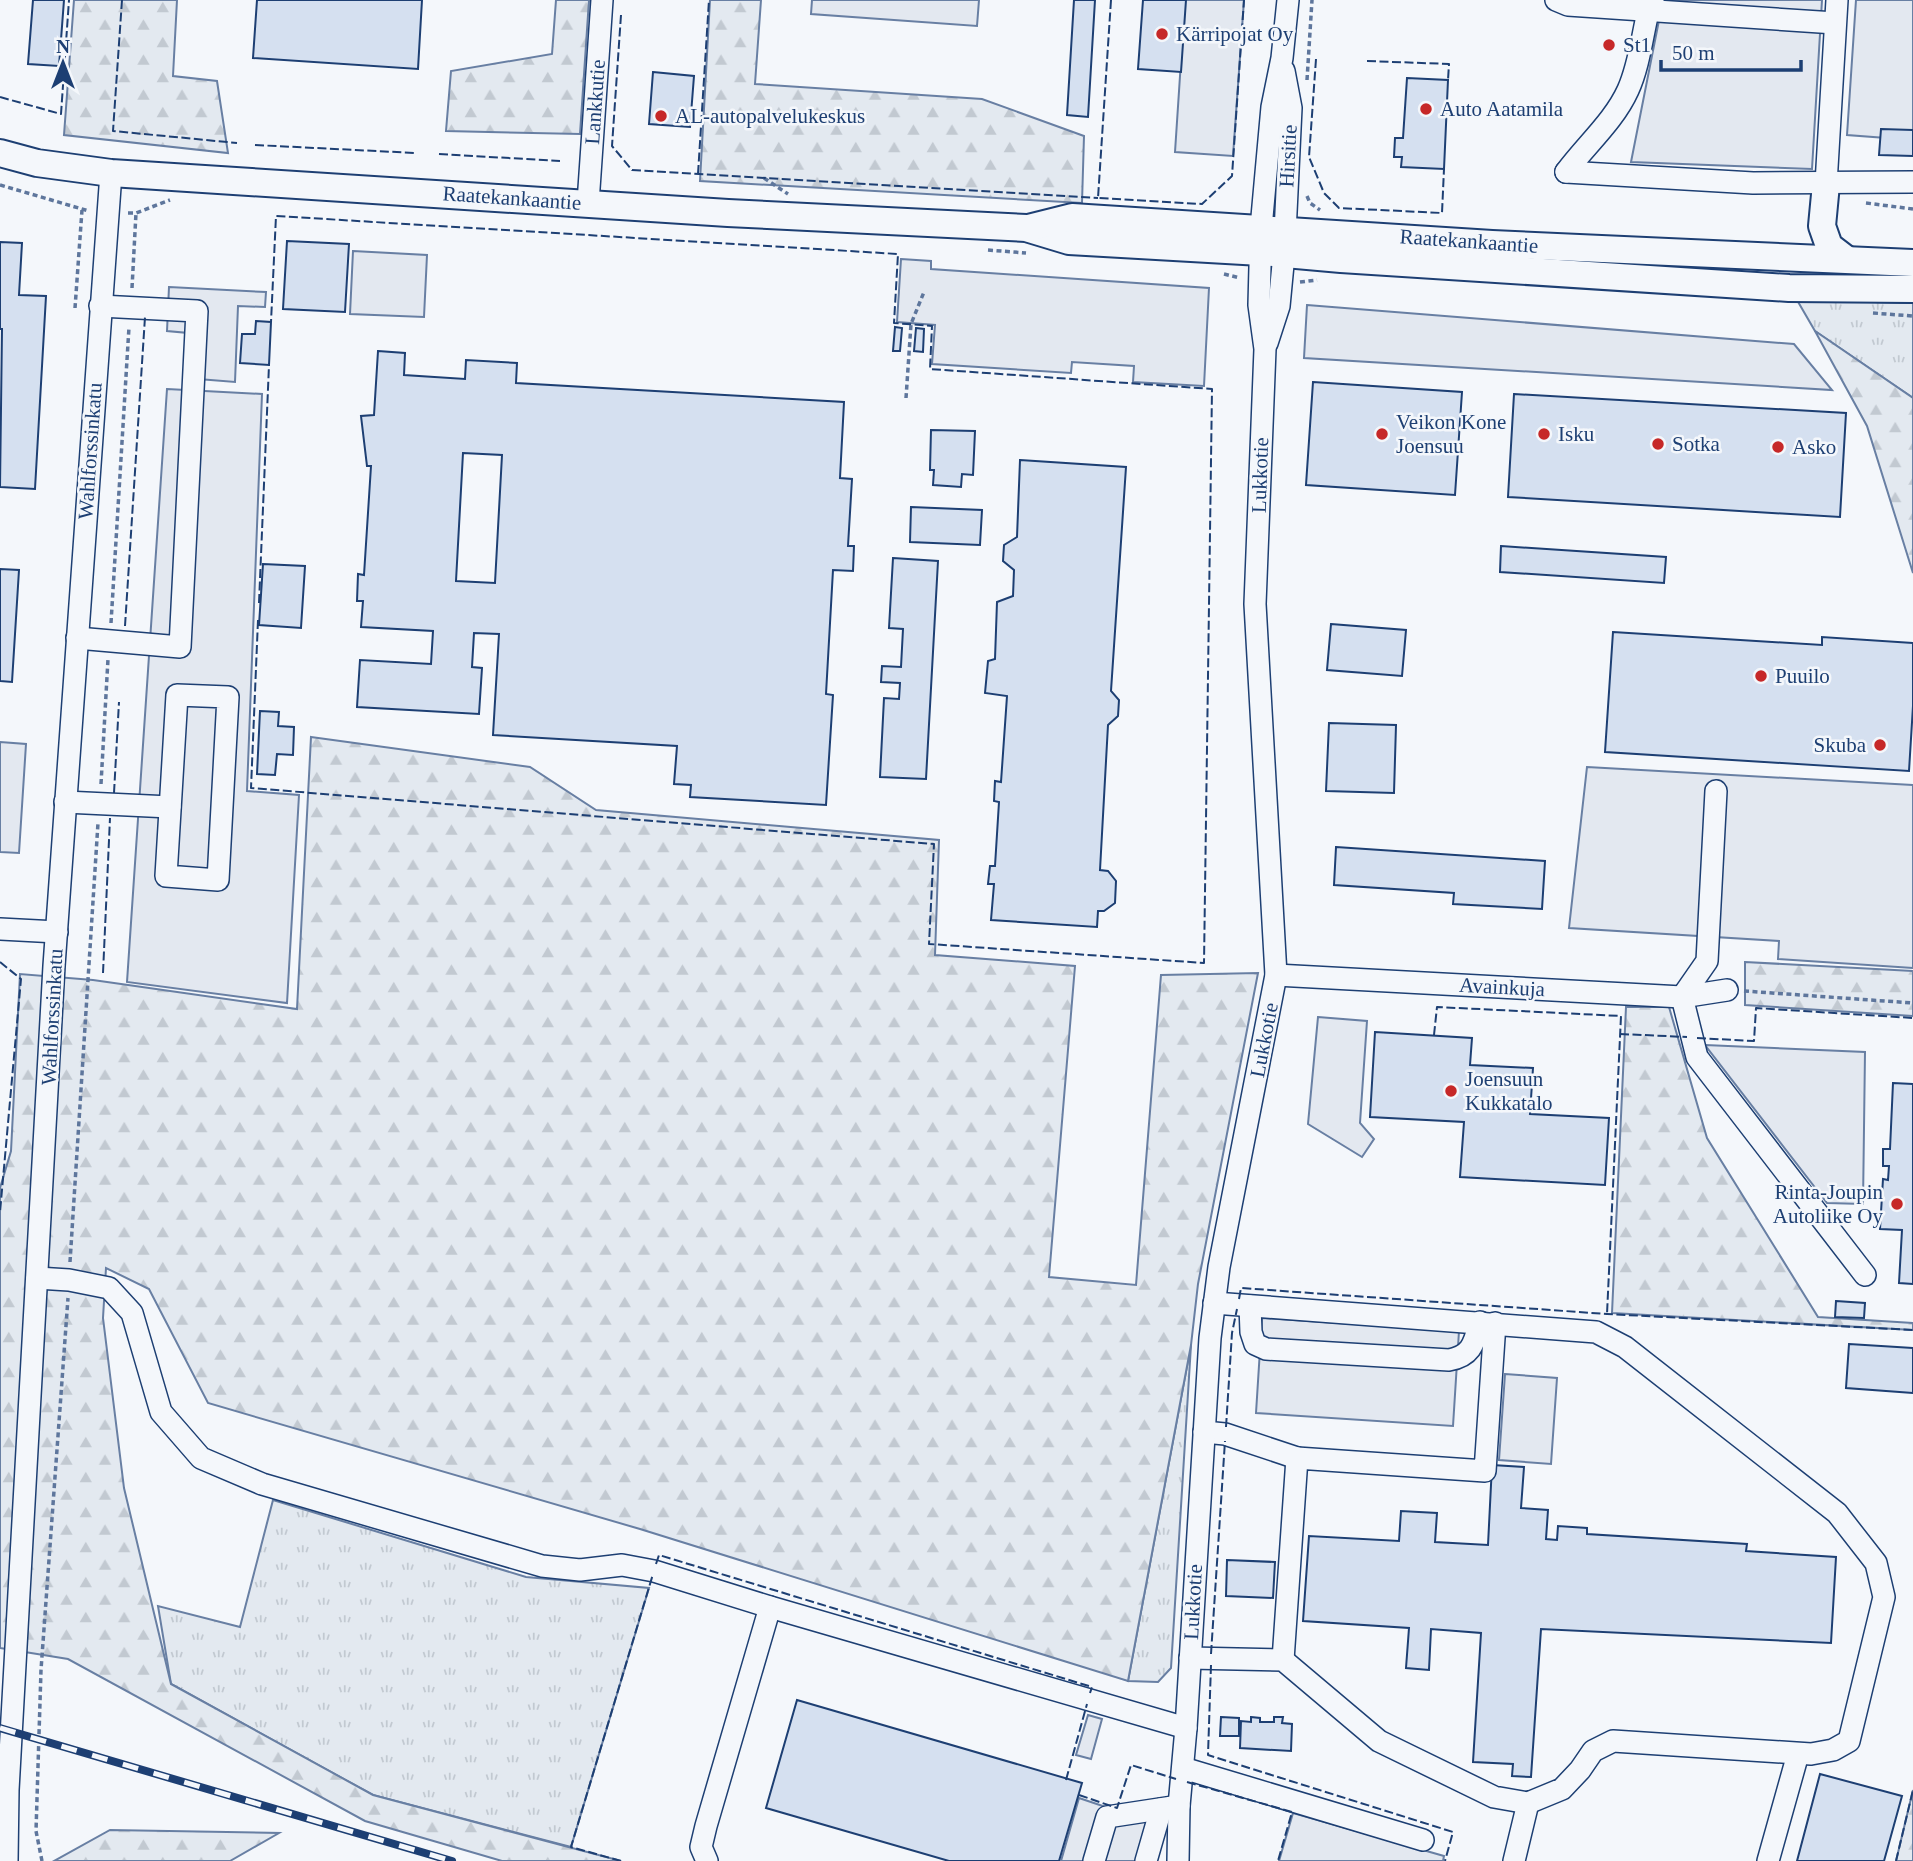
<svg xmlns="http://www.w3.org/2000/svg" width="1913" height="1861" font-family="Georgia,serif">
	<style>
		.grass { fill: url(#grass-tufts); stroke: #687fa3; stroke-width: 2 }
		.forest { fill: url(#forest-firs); stroke: #687fa3; stroke-width: 2 }
		.parking { fill: #e3e8f0; stroke: #687fa3; stroke-width: 2 }
		.building { fill: #d5e0f0; stroke: #1d3f73; stroke-width: 2; fill-rule: evenodd }
		.lines { fill: none; stroke-linecap: round; stroke-linejoin: round }
		.minor-casing { stroke: #1d3f73; stroke-width: 24 }
		.major-casing { stroke: #1d3f73; stroke-width: 30 }
		.path { stroke: #5e769c; stroke-width: 3.5; stroke-dasharray: 5 3.5; stroke-linecap: butt }
		.minor { stroke: #f4f7fb; stroke-width: 21 }
		.major { stroke: #f4f7fb; stroke-width: 26 }
		.rail-casing { stroke: #1d3f73; stroke-width: 8 }
		.rail { stroke: #f4f7fb; stroke-width: 5; stroke-dasharray: 16; stroke-linecap: butt }
		.fence { stroke: #1d3f73; stroke-width: 2; stroke-dasharray: 9 3.5; stroke-linecap: butt }
		.poi-dot { fill: #c62828; stroke: #f4f7fb; stroke-width: 2.5 }
		.labels { text-anchor: middle; stroke-width: 5; stroke-linejoin: round; paint-order: stroke }
		.poi-label { font-size: 21px; fill: #1d3f73; stroke: #f4f7fb; text-anchor: start }
		.street-label { font-size: 21px; fill: #1d3f73; stroke: #f4f7fb }
	</style>
	<defs>
		<pattern id="grass-tufts" width="24" height="20" patternUnits="userSpaceOnUse" patternTransform="scale(1.75)"><rect width="24" height="20" fill="#e3e9f0"/><path d="M3 7l-1-3M5 7V3M7 7l1-3M15 17l-1-3M17 17v-4M19 17l1-3" fill="none" stroke="#c2c9d1"/></pattern>
		<pattern id="forest-firs" width="22" height="20" patternUnits="userSpaceOnUse" patternTransform="scale(1.75)"><rect width="22" height="20" fill="#e3e9f0"/><path d="M5 1l3.5 6h-7zM16 11l3.5 6h-7z" fill="#c2c9d1"/></pattern>
	</defs>
	<rect width="100%" height="100%" fill="#f4f7fb"/>
	<g class="grass">
		<polygon points="1797,300 1913,303 1913,398 1815,331"/>
		<polygon points="1191,1345 1171,1668 1158,1682 1128,1681"/>
		<polygon points="273,1500 526,1577 649,1588 571,1847 373,1795 171,1684 158,1606 240,1627"/>
	</g>
	<g class="forest">
		<polygon points="74,0 177,0 173,76 217,81 228,153 64,135"/>
		<polygon points="556,0 589,0 580,134 446,131 451,71 552,54"/>
		<polygon points="710,0 761,0 755,84 982,99 1084,136 1082,203 700,181"/>
		<polygon points="1815,331 1913,398 1913,573 1867,426"/>
		<polygon points="311,737 530,767 596,810 939,840 935,955 1075,966 1049,1277 1136,1285 1161,975 1258,973 1198,1284 1191,1345 1128,1681 640,1529 208,1403 149,1289 106,1268 103,1318 124,1488 171,1684 373,1795 621,1861 502,1861 365,1821 68,1659 0,1648 0,1188 11,1151 20,974 93,980 297,1009"/>
		<polygon points="1745,962 1913,971 1913,1016 1745,1005"/>
		<polygon points="1626,1007 1669,1007 1707,1138 1818,1317 1913,1323 1913,1330 1612,1313"/>
		<polygon points="1913,1790 1913,1861 1896,1861"/>
		<polygon points="110,1830 279,1833 230,1861 54,1861"/>
	</g>
	<g class="parking">
		<polygon points="812,0 979,0 977,26 811,14"/>
		<polygon points="1185,0 1244,0 1233,156 1175,152"/>
		<polygon points="1663,0 1822,0 1812,169 1631,162"/>
		<polygon points="1856,0 1913,0 1913,140 1847,135"/>
		<polygon points="353,251 427,255 424,317 350,314"/>
		<polygon points="901,259 931,261 931,269 1209,288 1204,386 1133,382 1134,366 1072,362 1071,373 932,364 935,325 897,322"/>
		<polygon points="169,287 266,292 265,307 238,306 235,382 186,378 188,333 167,331"/>
		<polygon points="1307,305 1794,344 1832,390 1304,358"/>
		<polygon points="167,389 262,394 247,791 299,795 287,1003 127,982"/>
		<polygon points="0,742 26,744 19,853 0,852"/>
		<polygon points="1587,767 1913,785 1913,968 1778,959 1779,941 1569,928"/>
		<polygon points="1318,1017 1367,1021 1360,1123 1374,1139 1362,1157 1308,1124"/>
		<polygon points="1705,1045 1865,1052 1863,1204 1827,1203"/>
		<polygon points="1262,1318 1459,1331 1453,1426 1256,1413"/>
		<polygon points="1505,1374 1557,1378 1551,1464 1499,1460"/>
		<polygon points="1088,1715 1102,1719 1091,1759 1076,1755"/>
		<polygon points="1079,1798 1165,1827 1155,1861 1061,1861"/>
		<polygon points="1293,1813 1444,1856 1443,1861 1279,1861"/>
	</g>
	<g class="building">
		<polygon points="33,0 64,0 59,66 28,64"/>
		<polygon points="257,0 422,0 418,69 253,58"/>
		<polygon points="1074,0 1095,0 1088,117 1067,115"/>
		<polygon points="1143,0 1186,0 1181,72 1138,69"/>
		<polygon points="653,72 694,76 690,127 649,124"/>
		<polygon points="1407,78 1448,80 1444,169 1401,167 1402,157 1394,157 1395,138 1403,138"/>
		<polygon points="1881,129 1913,130 1913,156 1879,155"/>
		<polygon points="287,241 349,244 345,312 283,309"/>
		<polygon points="0,242 22,243 19,295 46,296 35,489 0,487 2,329 0,329"/>
		<polygon points="256,321 271,322 269,365 240,363 242,334 255,334"/>
		<polygon points="895,327 902,328 900,351 893,351"/>
		<polygon points="916,328 924,329 923,352 914,351"/>
		<path d="M378 351 405 353 404 375 465 379 466 360 517 363 516 383 844 402 840 478 852 479 848 546H854L853 571 833 570 826 694 833 695 826 805 690 797 691 785 674 784 677 746 493 735 499 634 474 633 472 667 482 668 479 714 357 707 360 660 431 664 433 631 361 627 363 601H357L358 574 364 575 371 466H367L361 416 374 415ZM463 453 502 455 495 583 456 581Z"/>
		<polygon points="1313,382 1462,392 1455,495 1306,485"/>
		<polygon points="1514,394 1846,413 1840,517 1508,497"/>
		<polygon points="931,430 975,431 973,475 962,474 961,487 933,485 934,470 930,470"/>
		<polygon points="1020,460 1126,467 1111,691 1119,700 1118,716 1108,725 1100,870 1108,871 1116,881 1115,903 1104,911 1098,911 1097,927 991,920 994,884 988,884 990,866 995,866 999,802 994,801 995,781 1001,782 1007,696 985,693 988,661 995,659 997,602 1013,596 1014,570 1003,561 1004,545 1017,537"/>
		<polygon points="911,507 982,510 980,545 910,542"/>
		<polygon points="1501,546 1666,557 1664,583 1500,572"/>
		<polygon points="893,558 938,561 926,779 880,777 884,698 899,699 900,683 881,682 882,666 901,667 903,629 889,628"/>
		<polygon points="263,564 305,566 301,628 259,625"/>
		<polygon points="0,569 19,570 12,682 0,681"/>
		<polygon points="1331,624 1406,630 1402,676 1327,670"/>
		<polygon points="1613,632 1822,645 1822,637 1913,643 1913,706 1909,771 1605,752"/>
		<polygon points="260,711 279,712 278,726 294,727 293,755 277,754 275,775 257,774"/>
		<polygon points="1329,723 1396,725 1394,793 1326,791"/>
		<polygon points="1336,847 1545,861 1542,909 1453,904 1454,893 1334,885"/>
		<polygon points="1375,1032 1472,1038 1470,1065 1533,1068 1530,1114 1609,1118 1605,1185 1460,1177 1464,1122 1370,1117"/>
		<polygon points="1893,1083 1913,1084 1913,1284 1899,1283 1902,1230 1880,1229 1883,1179 1888,1180 1889,1166 1883,1166 1883,1149 1890,1149"/>
		<polygon points="1836,1301 1865,1303 1864,1318 1835,1317"/>
		<polygon points="1849,1344 1913,1348 1913,1393 1846,1388"/>
		<polygon points="1492,1465 1524,1467 1521,1508 1548,1510 1546,1539 1557,1540 1558,1526 1587,1528 1587,1534 1747,1544 1746,1551 1836,1557 1831,1643 1541,1629 1531,1777 1512,1776 1513,1764 1473,1762 1481,1633 1431,1629 1429,1670 1406,1668 1409,1628 1303,1621 1309,1536 1399,1541 1401,1511 1437,1513 1435,1542 1488,1545"/>
		<polygon points="1227,1560 1275,1562 1273,1598 1226,1596"/>
		<polygon points="797,1700 1082,1783 1059,1861 949,1861 766,1808"/>
		<polygon points="1221,1717 1239,1718 1239,1736 1220,1736"/>
		<polygon points="1251,1717 1260,1718 1260,1722 1274,1722 1274,1717 1283,1717 1282,1723 1292,1724 1291,1751 1240,1748 1241,1721 1251,1722"/>
		<polygon points="1820,1774 1902,1796 1884,1861 1797,1861"/>
	</g>
	<g class="lines">
		<g class="minor-casing">
			<g id="minor">
				<polyline points="1556,0 1568,5 1835,23"/>
				<polyline points="1566,172 1753,183 1913,182"/>
				<path d="M1566 172C1586 145 1614 121 1628 90 1639 66 1642 37 1648 12L1653 0"/>
				<polyline points="1826,184 1837,0"/>
				<polyline points="588,203 602,0"/>
				<polyline points="1267,343 1279,306 1284,254 1291,108 1284,71"/>
				<polyline points="77,638 180,647 197,311 100,306"/>
				<polygon points="177,695 228,697 218,880 166,876"/>
				<polyline points="1716,791 1707,961 1682,997 1697,1057 1865,1275"/>
				<polyline points="65,802 170,807"/>
				<polyline points="0,929 57,932"/>
				<polyline points="1276,975 1682,997 1727,990"/>
				<polyline points="37,1278 69,1280 109,1288 132,1313 161,1412 201,1458 262,1484 542,1566 580,1570 622,1565 654,1571 770,1607 1186,1728"/>
				<path d="M1250 1306 1251 1332 1255 1344 1266 1349 1449 1360C1472 1356 1474 1343 1480 1322"/>
				<polyline points="1204,1432 1225,1434 1297,1458"/>
				<polyline points="1190,1658 1283,1660 1379,1741 1494,1797 1528,1803 1562,1789 1580,1770 1593,1751 1613,1741 1811,1754 1833,1750 1849,1741 1884,1597 1876,1563 1837,1513 1625,1347 1596,1332 1214,1303"/>
				<polyline points="1283,1660 1297,1458 1485,1471 1495,1323"/>
				<polyline points="1183,1768 1423,1840"/>
				<polyline points="7,1861 8,1790 54,966 111,173"/>
				<polyline points="707,1861 701,1847 706,1826 770,1607"/>
				<polyline points="1094,1861 1107,1817 1179,1806"/>
				<polyline points="1146,1861 1161,1809"/>
				<polyline points="1178,1861 1179,1806 1186,1728 1210,1338 1219,1267 1276,975 1255,604 1265,349 1259,305 1261,228 1272,107 1282,58 1288,0"/>
				<polyline points="1514,1861 1528,1803"/>
				<polyline points="1768,1861 1798,1754"/>
			</g>
		</g>
		<g class="major-casing">
			<g id="major">
				<polyline points="0,153 37,163 111,173 728,213 1026,228 1069,241 1261,252 1341,259 1789,288 1913,289"/>
				<polyline points="1826,184 1822,226 1829,246 1846,259"/>
				<polyline points="1028,228 1072,217 1492,244 1913,263"/>
			</g>
		</g>
		<g class="path">
			<polyline points="1307,80 1312,0"/>
			<polyline points="764,178 788,194"/>
			<polyline points="0,185 89,211"/>
			<polyline points="1307,196 1310,203 1320,210"/>
			<polyline points="1866,203 1913,209"/>
			<polyline points="128,213 136,213 170,200"/>
			<polyline points="988,250 1026,253"/>
			<polyline points="1224,274 1240,278"/>
			<polyline points="1300,282 1317,280"/>
			<polyline points="132,288 136,213"/>
			<polyline points="75,308 82,210"/>
			<polyline points="1873,313 1913,316"/>
			<polyline points="906,398 911,324 924,292"/>
			<polyline points="111,623 129,327"/>
			<polyline points="101,784 108,659"/>
			<polyline points="1744,991 1913,1003"/>
			<polyline points="70,1262 98,823"/>
			<polyline points="42,1861 36,1831 41,1670 68,1298"/>
		</g>
		<use href="#minor" class="minor"/>
		<use href="#major" class="major"/>
		<g class="rail-casing">
			<polyline id="rail" points="0,1728 452,1861"/>
		</g>
		<use href="#rail" class="rail"/>
		<g class="fence">
			<polyline points="122,0 113,131 237,143"/>
			<polyline points="1111,0 1098,198 1202,204 1232,176 1244,0"/>
			<polyline points="621,15 612,146 632,170 1098,198"/>
			<polyline points="1316,59 1309,157 1324,193 1339,208 1442,213 1444,169"/>
			<polyline points="1367,61 1449,64 1448,80"/>
			<polyline points="0,97 61,114 69,0"/>
			<polyline points="255,145 415,153"/>
			<polyline points="439,154 560,161"/>
			<polyline points="698,174 709,0"/>
			<polyline points="259,603 269,365"/>
			<polyline points="258,620 251,788 934,844 929,944 1204,963 1212,389 930,369 932,326 894,323 898,254 276,216 271,322"/>
			<polyline points="125,626 145,317"/>
			<polyline points="114,793 119,702"/>
			<polyline points="0,962 21,979 0,1212"/>
			<polyline points="103,973 110,818"/>
			<polyline points="1620,1034 1687,1037"/>
			<polyline points="1434,1035 1437,1007 1621,1016 1607,1314"/>
			<polyline points="1697,1038 1754,1041 1756,1008 1913,1018"/>
			<polyline points="1239,1299 1241,1288 1607,1314 1913,1330"/>
			<polyline points="1226,1427 1232,1333 1237,1309"/>
			<polyline points="656,1564 659,1555 1092,1687 1090,1693"/>
			<polyline points="1211,1654 1225,1441"/>
			<polyline points="1211,1665 1208,1755 1453,1832 1445,1861"/>
			<polyline points="1066,1780 1087,1704"/>
			<polyline points="1187,1782 1292,1812 1278,1861"/>
			<polyline points="1079,1795 1117,1808 1131,1765 1176,1779"/>
			<polyline points="621,1861 571,1847 653,1574"/>
			<polyline points="1896,1861 1913,1790"/>
		</g>
	</g>
	<g class="poi-dot">
		<circle cx="1162" cy="34" r="7"/>
		<circle cx="1609" cy="45" r="7"/>
		<circle cx="1426" cy="109" r="7"/>
		<circle cx="661" cy="116" r="7"/>
		<circle cx="1382" cy="434" r="7"/>
		<circle cx="1544" cy="434" r="7"/>
		<circle cx="1658" cy="444" r="7"/>
		<circle cx="1778" cy="447" r="7"/>
		<circle cx="1761" cy="676" r="7"/>
		<circle cx="1880" cy="745" r="7"/>
		<circle cx="1451" cy="1091" r="7"/>
		<circle cx="1897" cy="1204" r="7"/>
	</g>
	<g class="labels">
		<g class="poi-label">
			<text x="1176" y="41">Kärripojat Oy</text>
			<text x="1623" y="52">St1</text>
			<text x="1440" y="116">Auto Aatamila</text>
			<text x="675" y="123">AL-autopalvelukeskus</text>
			<text x="1396" y="429">Veikon Kone<tspan x="1396" dy="24">Joensuu</tspan></text>
			<text x="1558" y="441">Isku</text>
			<text x="1672" y="451">Sotka</text>
			<text x="1792" y="454">Asko</text>
			<text x="1775" y="683">Puuilo</text>
			<text x="1866" y="752" text-anchor="end">Skuba</text>
			<text x="1465" y="1086">Joensuun<tspan x="1465" dy="24">Kukkatalo</tspan></text>
			<text x="1883" y="1199" text-anchor="end">Rinta-Joupin<tspan x="1883" dy="24">Autoliike Oy</tspan></text>
		</g>
		<g class="street-label">
			<text transform="translate(595 102) rotate(-86)" y="7">Lankkutie</text>
			<text transform="translate(1288 156) rotate(-87)" y="7">Hirsitie</text>
			<text transform="translate(512 198) rotate(4)" y="7">Raatekankaantie</text>
			<text transform="translate(1469 241) rotate(4)" y="7">Raatekankaantie</text>
			<text transform="translate(90 451) rotate(-86)" y="7">Wahlforssinkatu</text>
			<text transform="translate(1260 475) rotate(-88)" y="7">Lukkotie</text>
			<text transform="translate(1502 987) rotate(3)" y="7">Avainkuja</text>
			<text transform="translate(52 1017) rotate(-87)" y="7">Wahlforssinkatu</text>
			<text transform="translate(1264 1040) rotate(-79)" y="7">Lukkotie</text>
			<text transform="translate(1193 1602) rotate(-87)" y="7">Lukkotie</text>
		</g>
	</g>
	<g transform="translate(63 63)" stroke="#f4f7fb" stroke-width="5" paint-order="stroke">
	<path d="M0-5L12 26L0 18L-12 26Z" fill="#1d3f73"/>
	<text y="-10" font-size="19" font-weight="bold" text-anchor="middle" fill="#1d3f73">N</text>
	</g>
	<path d="M1661 60v10h140v-10" fill="none" stroke="#1d3f73" stroke-width="3.5"/>
	<text x="1672" y="60" font-size="21" fill="#1d3f73" stroke="#f4f7fb" stroke-width="5" paint-order="stroke">50 m</text>
</svg>
